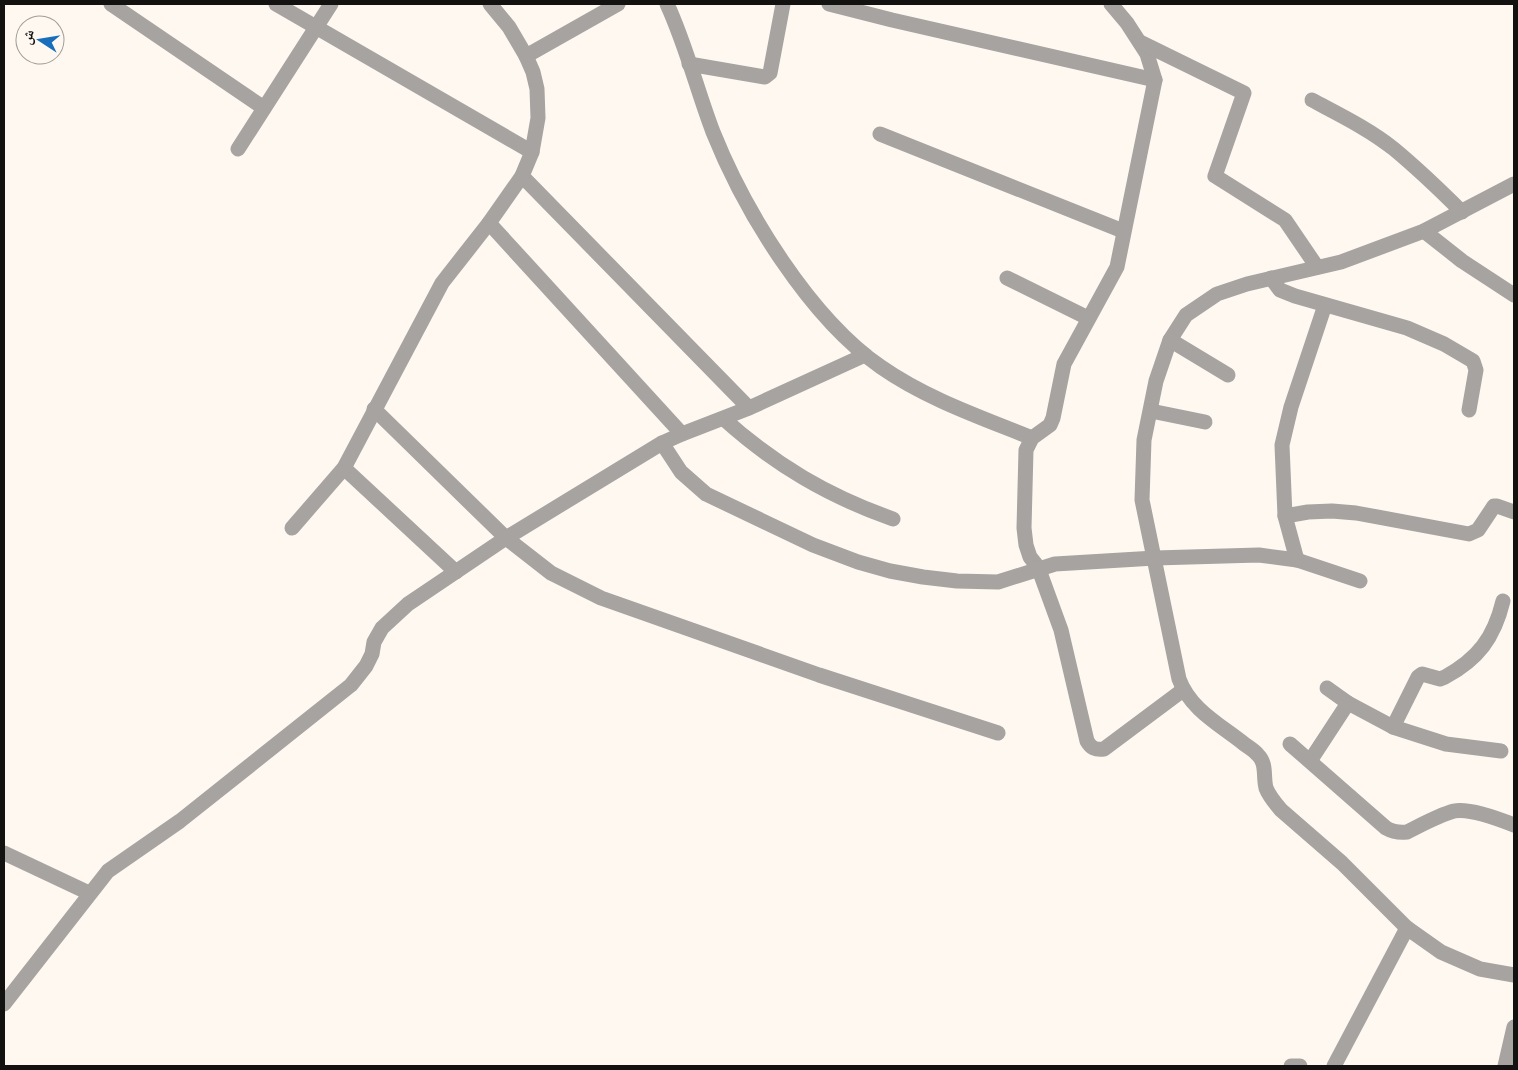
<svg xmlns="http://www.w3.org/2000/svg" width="1518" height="1070" font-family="'PT Serif','Noto Naskh Arabic',serif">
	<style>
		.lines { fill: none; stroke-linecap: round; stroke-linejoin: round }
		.street { stroke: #a6a3a0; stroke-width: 15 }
	</style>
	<rect width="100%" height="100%" fill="#fef8f1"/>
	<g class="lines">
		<g class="street">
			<polyline points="111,4 264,108"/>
			<polyline points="276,4 532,152"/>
			<path d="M667 4C686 45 697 90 713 132 745 212 810 318 881 367 927 399 980 417 1032 438"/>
			<polyline points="829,4 892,20 1155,80"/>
			<path d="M1111 4 1127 23 1147 54 1155 80 1117 267 1064 364 1053 418 1050 425 1032 438 1026 450 1024 528 1026 545 1030 557 1038 567 1061 630 1087 741C1091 748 1095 750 1104 749L1183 690"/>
			<polyline points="1140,42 1244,93 1215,176 1285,220 1317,267"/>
			<polyline points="526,56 618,4"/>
			<polyline points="689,64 765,77 770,73 783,4"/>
			<path d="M1312 100C1340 115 1369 129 1394 149 1418 169 1440 190 1462 212"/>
			<polyline points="880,134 1123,231"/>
			<polyline points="238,149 331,4"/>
			<polyline points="522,176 749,408"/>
			<path d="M1514 184 1424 231 1341 262 1247 284 1217 294 1186 315 1170 340 1156 381 1144 440 1142 500 1179 679C1190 709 1219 724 1243 743 1248 747 1254 750 1258 755 1267 764 1263 776 1266 788 1269 796 1275 803 1281 810L1342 863 1407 928 1441 952 1480 969 1514 975"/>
			<polyline points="489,223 682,434"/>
			<polyline points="1424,231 1462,261 1514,295"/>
			<polyline points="1007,278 1088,318"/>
			<polyline points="1271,278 1280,290 1295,296 1407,328 1444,344 1473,361 1476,370 1469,410"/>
			<polyline points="1170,340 1228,375"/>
			<polyline points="374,409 506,538 551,573 601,598 819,675 998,733"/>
			<polyline points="1151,411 1205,422"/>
			<path d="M724 419C775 465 828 496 893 519"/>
			<polyline points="662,443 681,472 706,494 813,545 858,562 890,571 923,577 957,581 998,582 1055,564 1155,558 1259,555 1297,560 1360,581"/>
			<polyline points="344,468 456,572"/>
			<polyline points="1285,516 1308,512 1332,511 1356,513 1469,534 1478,530 1494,506 1497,506 1514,512"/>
			<polyline points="292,528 344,468 442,283 489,223 522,176 532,152 538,118 537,89 533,72 526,56 509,27 490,4"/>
			<polyline points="1297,560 1285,516 1282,445 1291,407 1325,305"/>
			<polyline points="1327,688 1348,703 1393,727 1446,744 1501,751"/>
			<path d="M1393 727 1418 677 1422 674 1440 679 1445 677C1478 659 1494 638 1503 601"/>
			<path d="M1290 744 1386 828C1393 832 1399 833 1407 832 1421 825 1439 815 1454 811 1469 808 1499 819 1514 825"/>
			<polyline points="1310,761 1348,703"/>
			<polyline points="4,853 89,893"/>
			<polyline points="4,1004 108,871 180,821 351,685 366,666 372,654 374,642 382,628 408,604 506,538 662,443 682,434 749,408 865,355"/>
			<polyline points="1291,1066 1300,1066"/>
			<polyline points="1334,1066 1407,928"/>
			<polyline points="1505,1066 1514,1027"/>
		</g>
	</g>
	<rect width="1518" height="1070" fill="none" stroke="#141210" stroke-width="10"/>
	<g transform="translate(40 40) rotate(282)"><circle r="24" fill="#fef8f1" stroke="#a09c97"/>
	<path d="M0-4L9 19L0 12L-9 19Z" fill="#186ebb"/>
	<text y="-8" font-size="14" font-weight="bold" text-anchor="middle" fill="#141210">ش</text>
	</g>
</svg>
